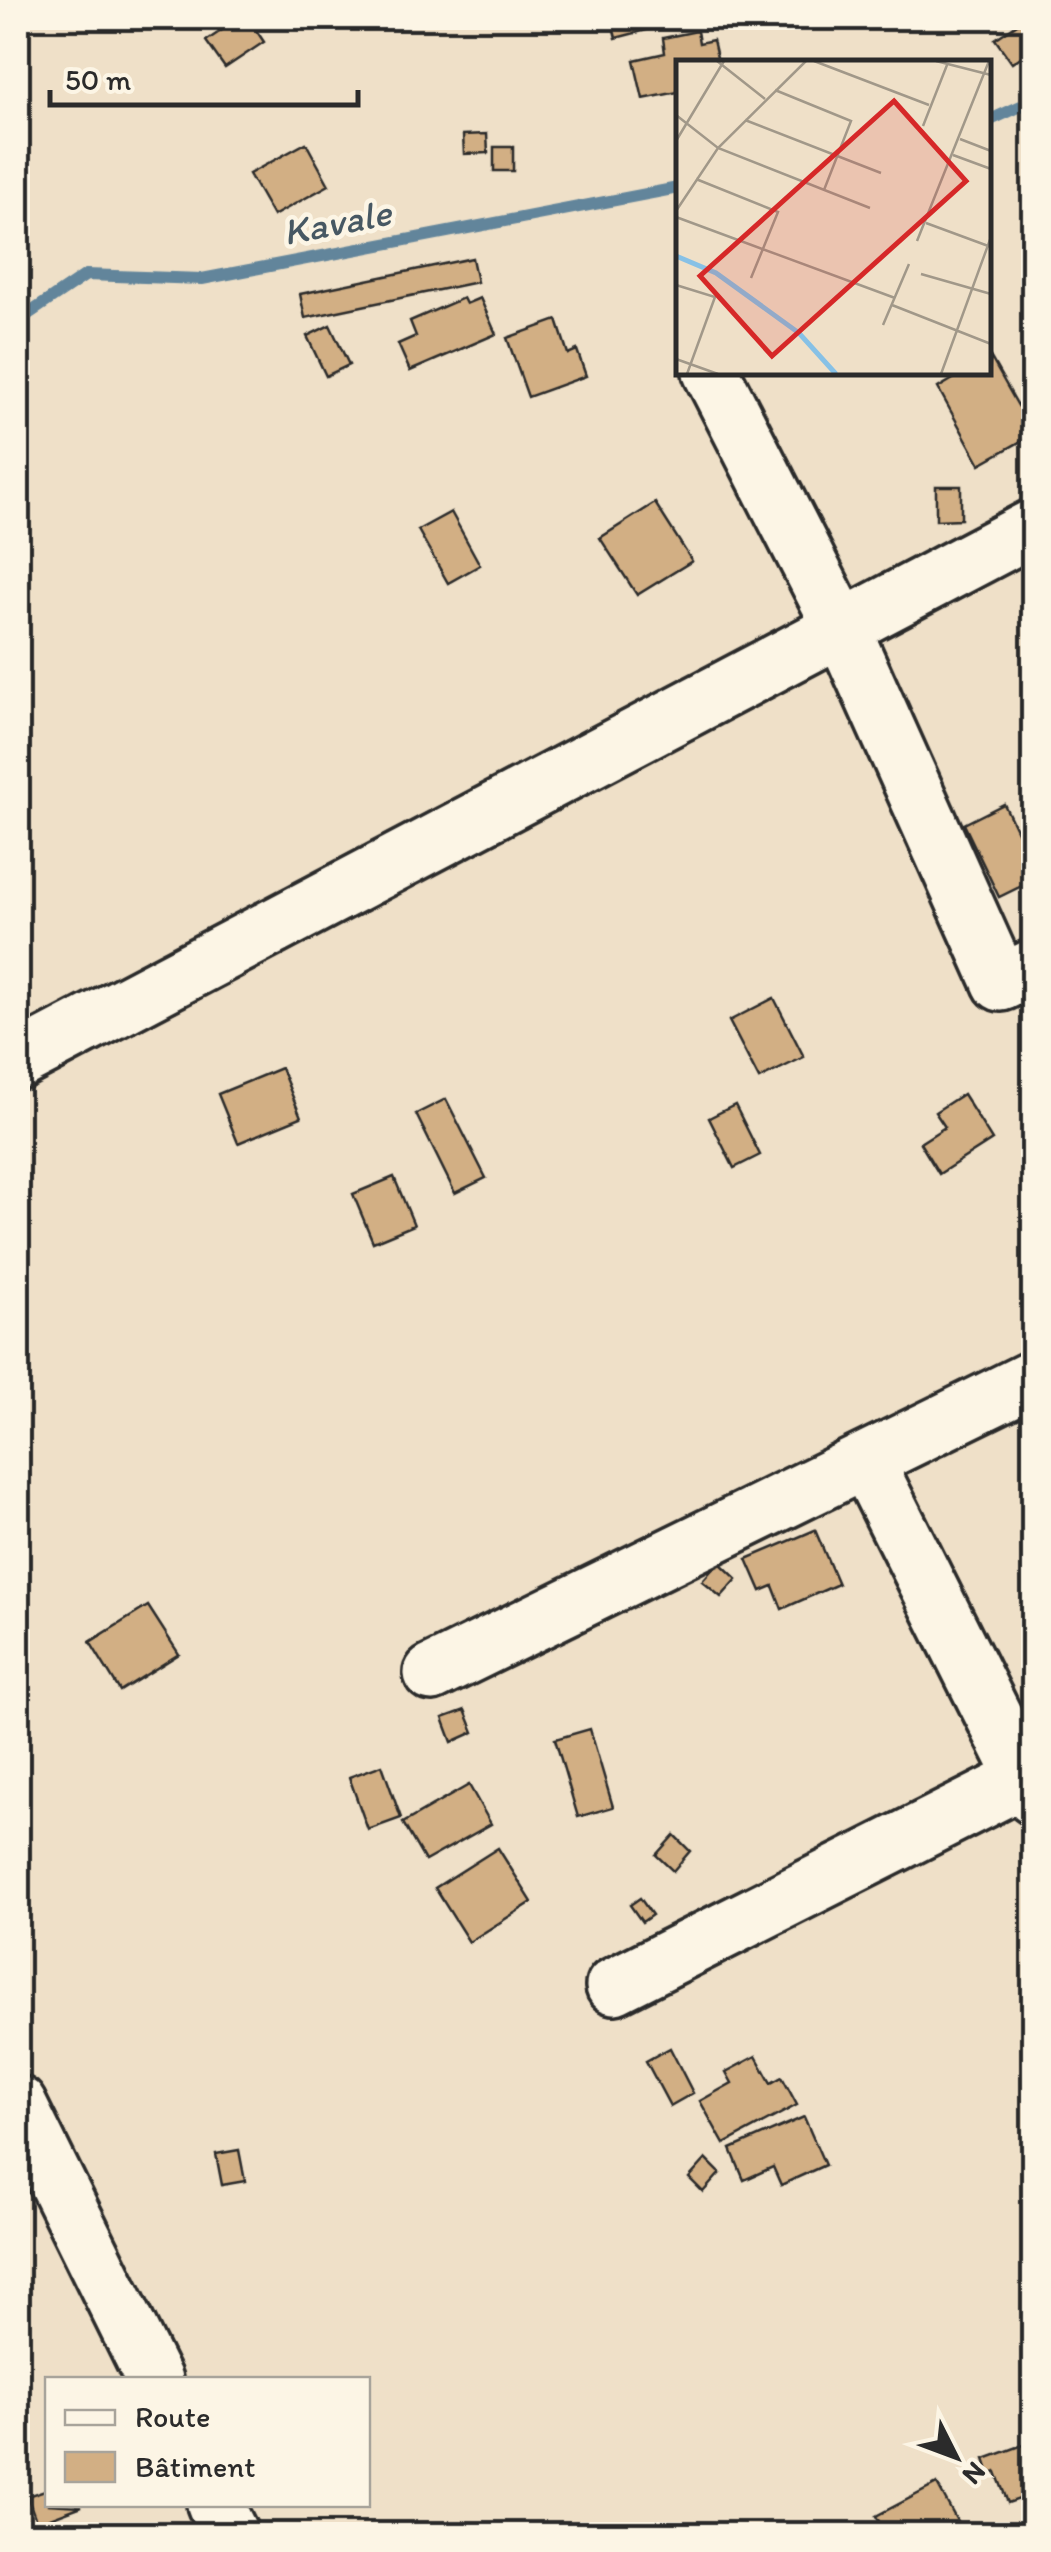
<svg xmlns="http://www.w3.org/2000/svg" width="1051" height="2552" font-family="Itim,sans-serif">
	<style>
		.lines { fill: none; stroke-linecap: round; stroke-linejoin: round }
		.stream { stroke: #62859b; stroke-width: 12 }
		.building { fill: #d2af84; stroke: #2b2b2b; stroke-width: 2.5 }
		.minor-casing { stroke: #2b2b2b; stroke-width: 62 }
		.minor { stroke: #fcf5e5; stroke-width: 55 }
		.labels { text-anchor: middle; stroke-width: 9; stroke-linejoin: round; paint-order: stroke }
		.water-label { font-size: 38px; font-style: italic; fill: #475863; stroke: #fcf5e5 }
		.inset-river { fill: none; stroke: #87c1e6; stroke-width: 5 }
		.inset-road { fill: none; stroke: #a19889; stroke-width: 2.5 }
		.view { fill: #d62828; fill-opacity: 0.15; stroke: #d62828; stroke-width: 5 }
		.inset-edge { fill: none; stroke: #2b2b2b; stroke-width: 5 }
	</style>
	<rect width="100%" height="100%" fill="#efe0c8"/>
	<filter id="ink" filterUnits="userSpaceOnUse"><feTurbulence type="fractalNoise" baseFrequency=".01" numOctaves="2"/><feDisplacementMap in="SourceGraphic" scale="20" xChannelSelector="R" yChannelSelector="G"/><feConvolveMatrix kernelMatrix="1 2 1 2 8 2 1 2 1" color-interpolation-filters="sRGB"/></filter>
	<g filter="url(#ink)">
		<g class="lines">
			<g class="stream">
				<polyline points="988,121 1034,100"/>
				<polyline points="18,321 86,275 202,279 678,188"/>
			</g>
		</g>
		<g class="building">
			<polygon points="240,18 248,18 264,42 225,68 206,41"/>
			<polygon points="611,18 656,18 658,27 616,38"/>
			<polygon points="1026,18 1034,18 1034,48 1012,63 995,39"/>
			<polygon points="697,31 699,43 713,40 718,62 678,62 678,92 643,99 634,60 665,53 663,38"/>
			<polygon points="487,134 488,153 464,154 463,135"/>
			<polygon points="306,143 329,185 273,216 249,174"/>
			<rect x="494" y="147" width="19" height="24"/>
			<polygon points="472,258 477,282 305,318 300,294"/>
			<polygon points="463,298 466,304 480,298 496,334 410,371 398,344 416,336 410,321"/>
			<polygon points="557,320 568,354 577,350 586,376 528,397 507,338"/>
			<polygon points="330,325 349,365 326,376 307,336"/>
			<polygon points="991,358 1034,434 980,464 938,388 965,372 988,372"/>
			<polygon points="936,486 961,486 961,519 936,520"/>
			<polygon points="655,503 692,561 637,595 600,538"/>
			<polygon points="451,512 480,565 448,583 418,530"/>
			<polygon points="1004,804 1034,867 1034,880 999,897 964,824"/>
			<polygon points="774,998 804,1057 759,1079 729,1021"/>
			<polygon points="281,1068 301,1117 238,1143 218,1094"/>
			<polygon points="963,1094 992,1140 939,1174 920,1143 945,1127 935,1112"/>
			<polygon points="446,1099 486,1178 455,1193 416,1114"/>
			<polygon points="735,1105 760,1155 734,1168 709,1118"/>
			<polygon points="394,1177 414,1225 373,1242 353,1194"/>
			<polygon points="815,1530 838,1584 782,1609 773,1586 761,1591 747,1559"/>
			<polygon points="719,1562 737,1579 721,1597 702,1581"/>
			<polygon points="148,1606 179,1654 120,1691 90,1642"/>
			<polygon points="465,1710 474,1732 452,1742 443,1718"/>
			<polygon points="590,1729 613,1807 578,1817 555,1739"/>
			<polygon points="382,1765 401,1818 368,1830 349,1777"/>
			<polygon points="469,1785 491,1824 425,1861 403,1823"/>
			<polygon points="674,1835 690,1851 673,1871 656,1855"/>
			<polygon points="498,1848 532,1902 469,1942 435,1888"/>
			<polygon points="640,1898 652,1915 642,1922 630,1905"/>
			<polygon points="670,2048 693,2093 670,2106 646,2061"/>
			<polygon points="756,2056 771,2083 782,2077 797,2105 724,2144 700,2101 732,2083 726,2072"/>
			<polygon points="804,2117 825,2165 781,2185 773,2167 744,2180 731,2149"/>
			<polygon points="239,2150 245,2181 222,2185 216,2154"/>
			<polygon points="706,2159 720,2173 703,2192 689,2178"/>
			<polygon points="1034,2441 1034,2494 1008,2503 996,2472 990,2474 985,2459"/>
			<polygon points="937,2484 964,2534 886,2534 876,2516"/>
			<polygon points="48,2489 48,2504 82,2506 37,2523 27,2496"/>
		</g>
		<g class="lines">
			<g class="minor-casing">
				<g id="minor">
					<polyline points="711,372 842,628 1001,983 1034,967"/>
					<polyline points="18,1061 1034,527"/>
					<polyline points="866,1461 1034,1797"/>
					<polyline points="432,1673 1034,1378"/>
					<polyline points="614,1986 1034,1774"/>
					<polyline points="18,2104 154,2380"/>
					<polyline points="215,2504 230,2534"/>
				</g>
			</g>
			<use href="#minor" class="minor"/>
		</g>
	</g>
	<g class="labels">
		<g class="water-label">
			<text transform="translate(337 222) rotate(-11)" y="13">Kavale</text>
		</g>
	</g>
	<g transform="translate(676 60)">
		<rect width="315" height="315" fill="#efe0c8"/>
		<path class="inset-river" d="M0 196 40 213 123 273 160 314"/>
		<path class="inset-road" d="M41 1 89 39M138 1 253 45M260 1 315 15M99 30 175 61 148 130M0 55 42 88 194 148M69 60 205 113M247 66 271 5M284 79 315 91M0 81 48 1M277 95 315 109M20 119 102 152 75 218M0 151 42 88 130 1M0 157 219 238M250 163 315 187M241 181 313 1M245 214 315 234M0 225 39 237 11 314M216 245 315 284M207 265 233 204M0 299 42 314M265 314 315 177"/>
		<path class="view" d="M218 41 290 121 96 296 24 216Z"/>
		<rect width="315" height="315" class="inset-edge"/>
	</g>
	<rect width="1051" height="2552" fill="none" stroke="#fcf5e5" stroke-width="60"/>
	<rect x="30" y="30" width="991" height="2492" fill="none" stroke="#2b2b2b" stroke-width="4" filter="url(#ink)"/>
	<rect x="45" y="2377" width="325" height="130" fill="#fcf5e5" stroke="#a8a49b" stroke-width="2.5"/>
	<rect x="65" y="2410" width="50" height="15" fill="#fcf5e5" stroke="#a8a49b" stroke-width="2.5"/>
	<text x="135" y="2427" font-size="30" fill="#2b2b2b">Route</text>
	<rect x="65" y="2452" width="50" height="30" fill="#d2af84" stroke="#a8a49b" stroke-width="2.5"/>
	<text x="135" y="2477" font-size="30" fill="#2b2b2b">Bâtiment</text>
	<g transform="translate(956 2457) rotate(132)" stroke="#fcf5e5" stroke-width="8" paint-order="stroke">
	<path d="M0-8L18 38L0 25L-18 38Z" fill="#2b2b2b"/>
	<text y="-15" font-size="28" font-weight="bold" text-anchor="middle" fill="#2b2b2b">N</text>
	</g>
	<path d="M50 90v15h308v-15" fill="none" stroke="#2b2b2b" stroke-width="5"/>
	<text x="65" y="90" font-size="30" fill="#2b2b2b" stroke="#fcf5e5" stroke-width="8" paint-order="stroke">50 m</text>
</svg>
